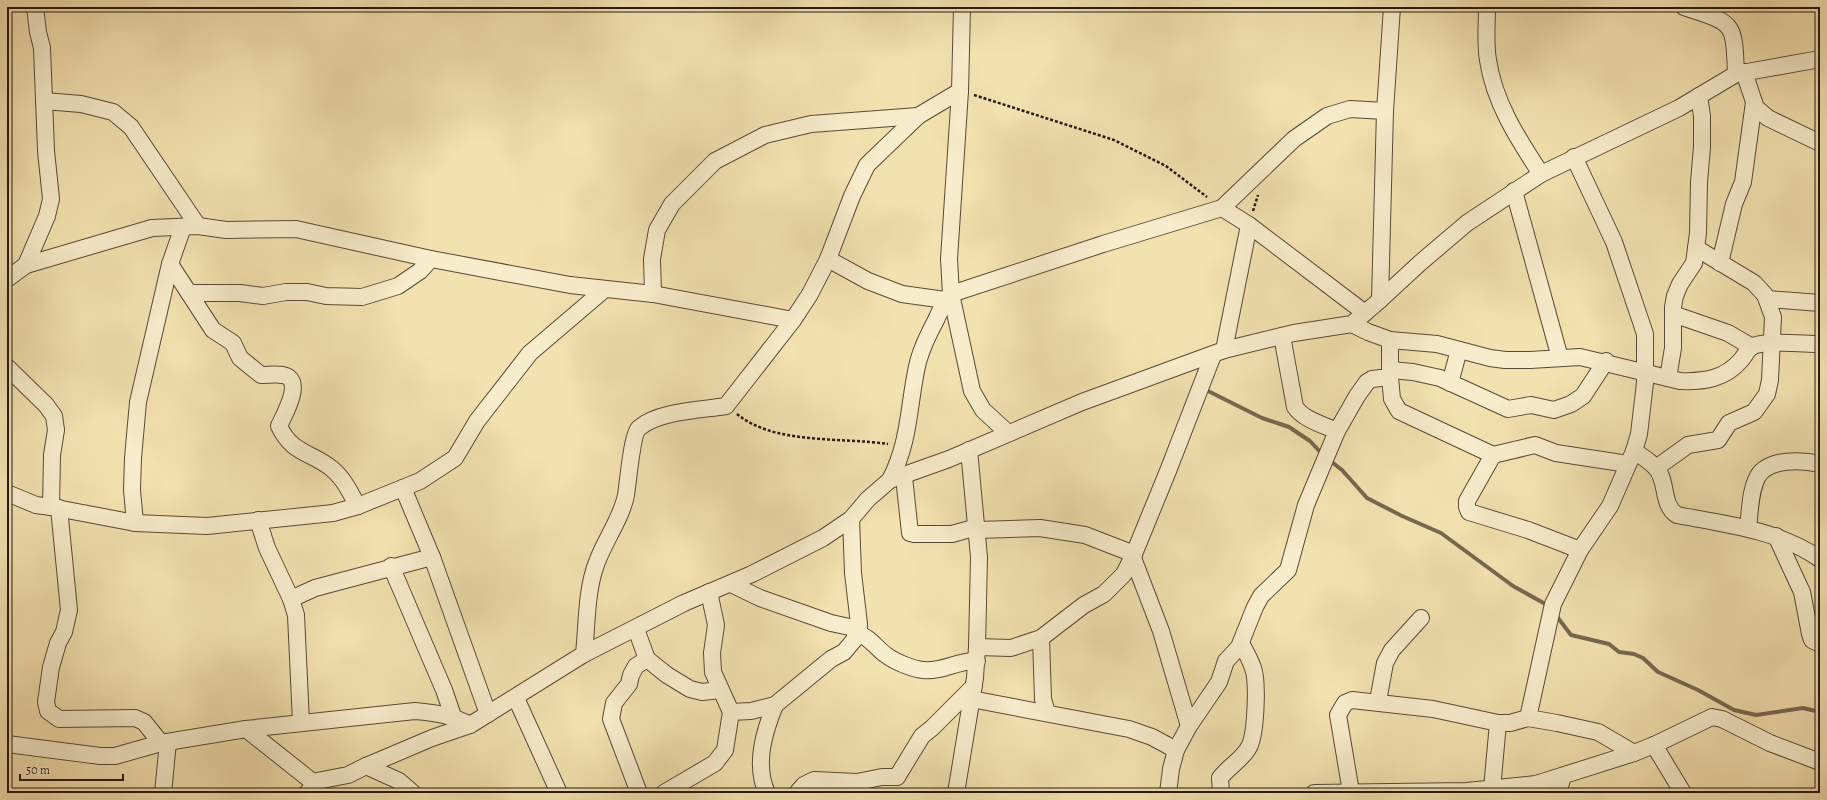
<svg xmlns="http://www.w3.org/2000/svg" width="1827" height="800" font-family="Alegreya,serif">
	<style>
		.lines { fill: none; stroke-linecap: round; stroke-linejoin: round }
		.stream { stroke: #776851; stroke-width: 4 }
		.street-casing { stroke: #584a3a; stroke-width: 18 }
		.path { stroke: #251813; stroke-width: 2.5; stroke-dasharray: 3 2; stroke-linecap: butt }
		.street { stroke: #f7eccb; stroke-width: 16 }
	</style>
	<rect width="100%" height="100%" fill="#f3e1af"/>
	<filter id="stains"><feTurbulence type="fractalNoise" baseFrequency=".005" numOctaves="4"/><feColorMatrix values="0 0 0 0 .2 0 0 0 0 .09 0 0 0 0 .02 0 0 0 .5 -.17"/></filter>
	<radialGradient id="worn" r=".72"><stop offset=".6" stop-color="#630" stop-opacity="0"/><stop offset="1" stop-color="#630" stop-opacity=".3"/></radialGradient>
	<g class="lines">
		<g class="stream">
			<polyline points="1206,390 1262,418 1289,427 1310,441 1323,455"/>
			<polyline points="1328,459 1342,470 1367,498 1402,516 1441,533 1513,586 1549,606"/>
			<polyline points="1555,614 1571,635 1609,644 1619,652 1634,654 1643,658 1658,672 1698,690 1734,710 1756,715 1803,708 1820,712"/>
		</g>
		<g class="street-casing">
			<g id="street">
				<polyline points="962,7 960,91 949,259 951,294 972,391 983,410 1008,433"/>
				<path d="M1487 7C1487 24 1485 43 1488 60 1494 102 1518 139 1541 174"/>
				<path d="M1684 7C1734 24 1734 20 1736 74"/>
				<polyline points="1744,72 1756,108 1768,118 1820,143"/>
				<polyline points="44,101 81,104 113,112 131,127 198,226"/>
				<polyline points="1514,191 1560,358"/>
				<polyline points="1222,208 1249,225 1365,313"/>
				<polyline points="828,259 868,281 902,294 945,300"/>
				<polyline points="1720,263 1734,204 1743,182 1754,102"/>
				<path d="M170 264 213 330 233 343 240 358 261 375C268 375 276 374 283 375 305 379 284 415 279 426 292 454 311 452 331 468 344 478 350 493 358 506"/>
				<polyline points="26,265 152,228 198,226 226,230 296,229 431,259 570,285 653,294 793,320"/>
				<polyline points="7,279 26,265 47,216 51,199 46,151 42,48 38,32 35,7"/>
				<polyline points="189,293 240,293 263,296 286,292 307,292 326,296 362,297 398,286 420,271 431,259"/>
				<polyline points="653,294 652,259 657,230 672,204 715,161 765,135 811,124 918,116"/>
				<polyline points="1767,299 1820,303"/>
				<polyline points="1380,300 1385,111 1392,7"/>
				<polyline points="1673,314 1728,333 1752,347"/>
				<path d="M1352 324 1368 332 1390 340 1437 344 1490 358 1505 360H1530L1580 357 1680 381C1704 382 1725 379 1741 360 1745 356 1747 349 1753 346 1767 340 1803 344 1820 344"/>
				<path d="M1282 336 1295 407C1304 420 1324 425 1337 431"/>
				<polyline points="1224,350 1294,333 1352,324 1380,300 1420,263 1467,223 1541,174 1679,108 1736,74 1820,59"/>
				<polyline points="7,367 46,405 54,416 56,430 52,455 51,507"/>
				<polyline points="1390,370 1413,372 1440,378 1508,409 1531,405 1554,410 1571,404 1583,396 1606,361"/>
				<polyline points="1390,377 1392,399 1399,411 1493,455 1535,445 1556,453 1628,464"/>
				<polyline points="1668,378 1673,348 1673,307 1675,296 1680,284 1694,263 1698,233 1699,182 1702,147 1702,116 1699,96"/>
				<polyline points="1450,383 1459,350"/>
				<path d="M1634 451C1641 456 1650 461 1656 468 1668 481 1661 505 1677 515 1726 524 1778 530 1820 559"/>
				<polyline points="1493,455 1467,501 1467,507 1469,512 1528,530 1580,550"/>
				<polyline points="1656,468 1688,445 1718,440 1729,423 1754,412 1767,394 1770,380 1773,317 1765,295 1754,283 1696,248"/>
				<polyline points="904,477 910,533 914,534 952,534 977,527"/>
				<path d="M890 480C911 439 908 404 918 362 922 347 929 333 936 320 940 311 944 301 951 294L1103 244 1222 208 1294 139 1327 116 1350 109 1385 111"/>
				<polyline points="403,488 432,557 488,714"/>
				<polyline points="7,493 36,505 51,507 135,523 207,526 333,513 358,506 420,481 455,458 477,421 530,353 605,289"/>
				<polyline points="59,508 69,610 64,632 58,643 51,667 46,702 48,711 59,719 135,718 144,722 161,743"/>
				<polyline points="258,520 267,548 291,599 296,615 301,723"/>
				<polyline points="135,523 132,490 133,458 138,402 170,264 183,227"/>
				<path d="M1748 528C1750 512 1750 490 1758 476 1769 458 1803 460 1820 464"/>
				<polyline points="977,530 1040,528 1085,535 1134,554"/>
				<polyline points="1776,536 1802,592 1810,634 1812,640 1820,644"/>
				<polyline points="1133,558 1161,631 1189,726"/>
				<polyline points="391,566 444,690 453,716"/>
				<polyline points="731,584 760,598 831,623 859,629"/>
				<polyline points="709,592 716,625 712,653 713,672 731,712"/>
				<polyline points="291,599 315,588 432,557"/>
				<polyline points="636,629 647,659 667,675 690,689 702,692 720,690"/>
				<path d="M857 633C870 637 876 648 886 655 895 662 913 669 923 670 943 672 958 660 977 661"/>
				<polyline points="1041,638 1043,699 1047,713"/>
				<polyline points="977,647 1011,648 1041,638 1084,605 1104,594 1124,574 1134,554 1168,471 1213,355"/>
				<polyline points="584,654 684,603 752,574 823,538 851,519 868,499 890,480 949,459 1082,402 1224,350 1249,225"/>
				<polyline points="516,698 559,793"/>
				<polyline points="971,699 1129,729 1152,737 1176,750"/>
				<polyline points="1378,701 1385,663 1392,650 1421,618"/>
				<polyline points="1528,718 1553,604 1580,550 1610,506 1634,451 1639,434 1645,383 1645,334 1640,319 1614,242 1574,157"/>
				<polyline points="246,729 314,783"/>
				<path d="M7 744 100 756H115L161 743 246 729 415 711C437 713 451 715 470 725"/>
				<polyline points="1654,745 1683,793"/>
				<polyline points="366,766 399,781 413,793"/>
				<polyline points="1492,789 1498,723"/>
				<polyline points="1351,792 1338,715 1345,703 1352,700 1433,709 1498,723 1510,723 1528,718 1557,723 1598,732 1634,753"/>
				<polyline points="163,793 168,742"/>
				<path d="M307 793 317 781 348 775 366 766 432 738 470 725 584 654C587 626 586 589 597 562 605 540 622 517 626 495 628 483 632 434 639 428 658 411 702 410 726 406L793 320 810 294 828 259 852 196 867 165 918 116 960 91"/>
				<polyline points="639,793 611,719 614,703 629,684 631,675 636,666 647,659"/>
				<polyline points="664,793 715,763 725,750 731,712 751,711 775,705 831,659 844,652 854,640 859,624 853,573 851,519"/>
				<path d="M767 793C754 765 764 732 775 705"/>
				<polyline points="797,793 804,785 814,780 857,782 882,777 897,777 922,736 932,728 974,686"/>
				<polyline points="956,793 975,678 977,647 979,557 969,450"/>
				<polyline points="1168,793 1171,769 1176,750 1189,726 1219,682 1226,661 1239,647 1255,607 1261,596 1288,570 1306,505 1337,431 1357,396 1367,382 1372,379 1390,377 1390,340"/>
				<path d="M1221 793 1220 778C1229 766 1242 760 1249 747 1256 734 1258 682 1253 668 1250 659 1245 651 1241 643"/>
				<polyline points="1314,793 1467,791 1536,784 1634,753 1654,745 1712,717 1722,719 1770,743 1820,762"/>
				<polyline points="1558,793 1563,776"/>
			</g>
		</g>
		<g class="path">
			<polyline points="974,95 1114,140 1166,166 1207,197"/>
			<polyline points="1253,211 1258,195"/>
			<path d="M737 414C774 445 842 437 888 444"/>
		</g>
		<use href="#street" class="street"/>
	</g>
	<rect width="1827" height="800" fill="none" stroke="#f3e1af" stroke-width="24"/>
	<rect x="8" y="8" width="1811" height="784" fill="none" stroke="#251813" stroke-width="2"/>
	<rect x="12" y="12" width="1803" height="776" fill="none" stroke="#251813"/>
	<path d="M20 774v6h103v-6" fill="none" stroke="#251813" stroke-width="2"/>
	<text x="26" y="774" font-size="12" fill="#251813" stroke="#f7eccb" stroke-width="3" paint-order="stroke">50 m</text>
	<rect width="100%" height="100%" filter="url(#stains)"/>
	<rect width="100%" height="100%" fill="url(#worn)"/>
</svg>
